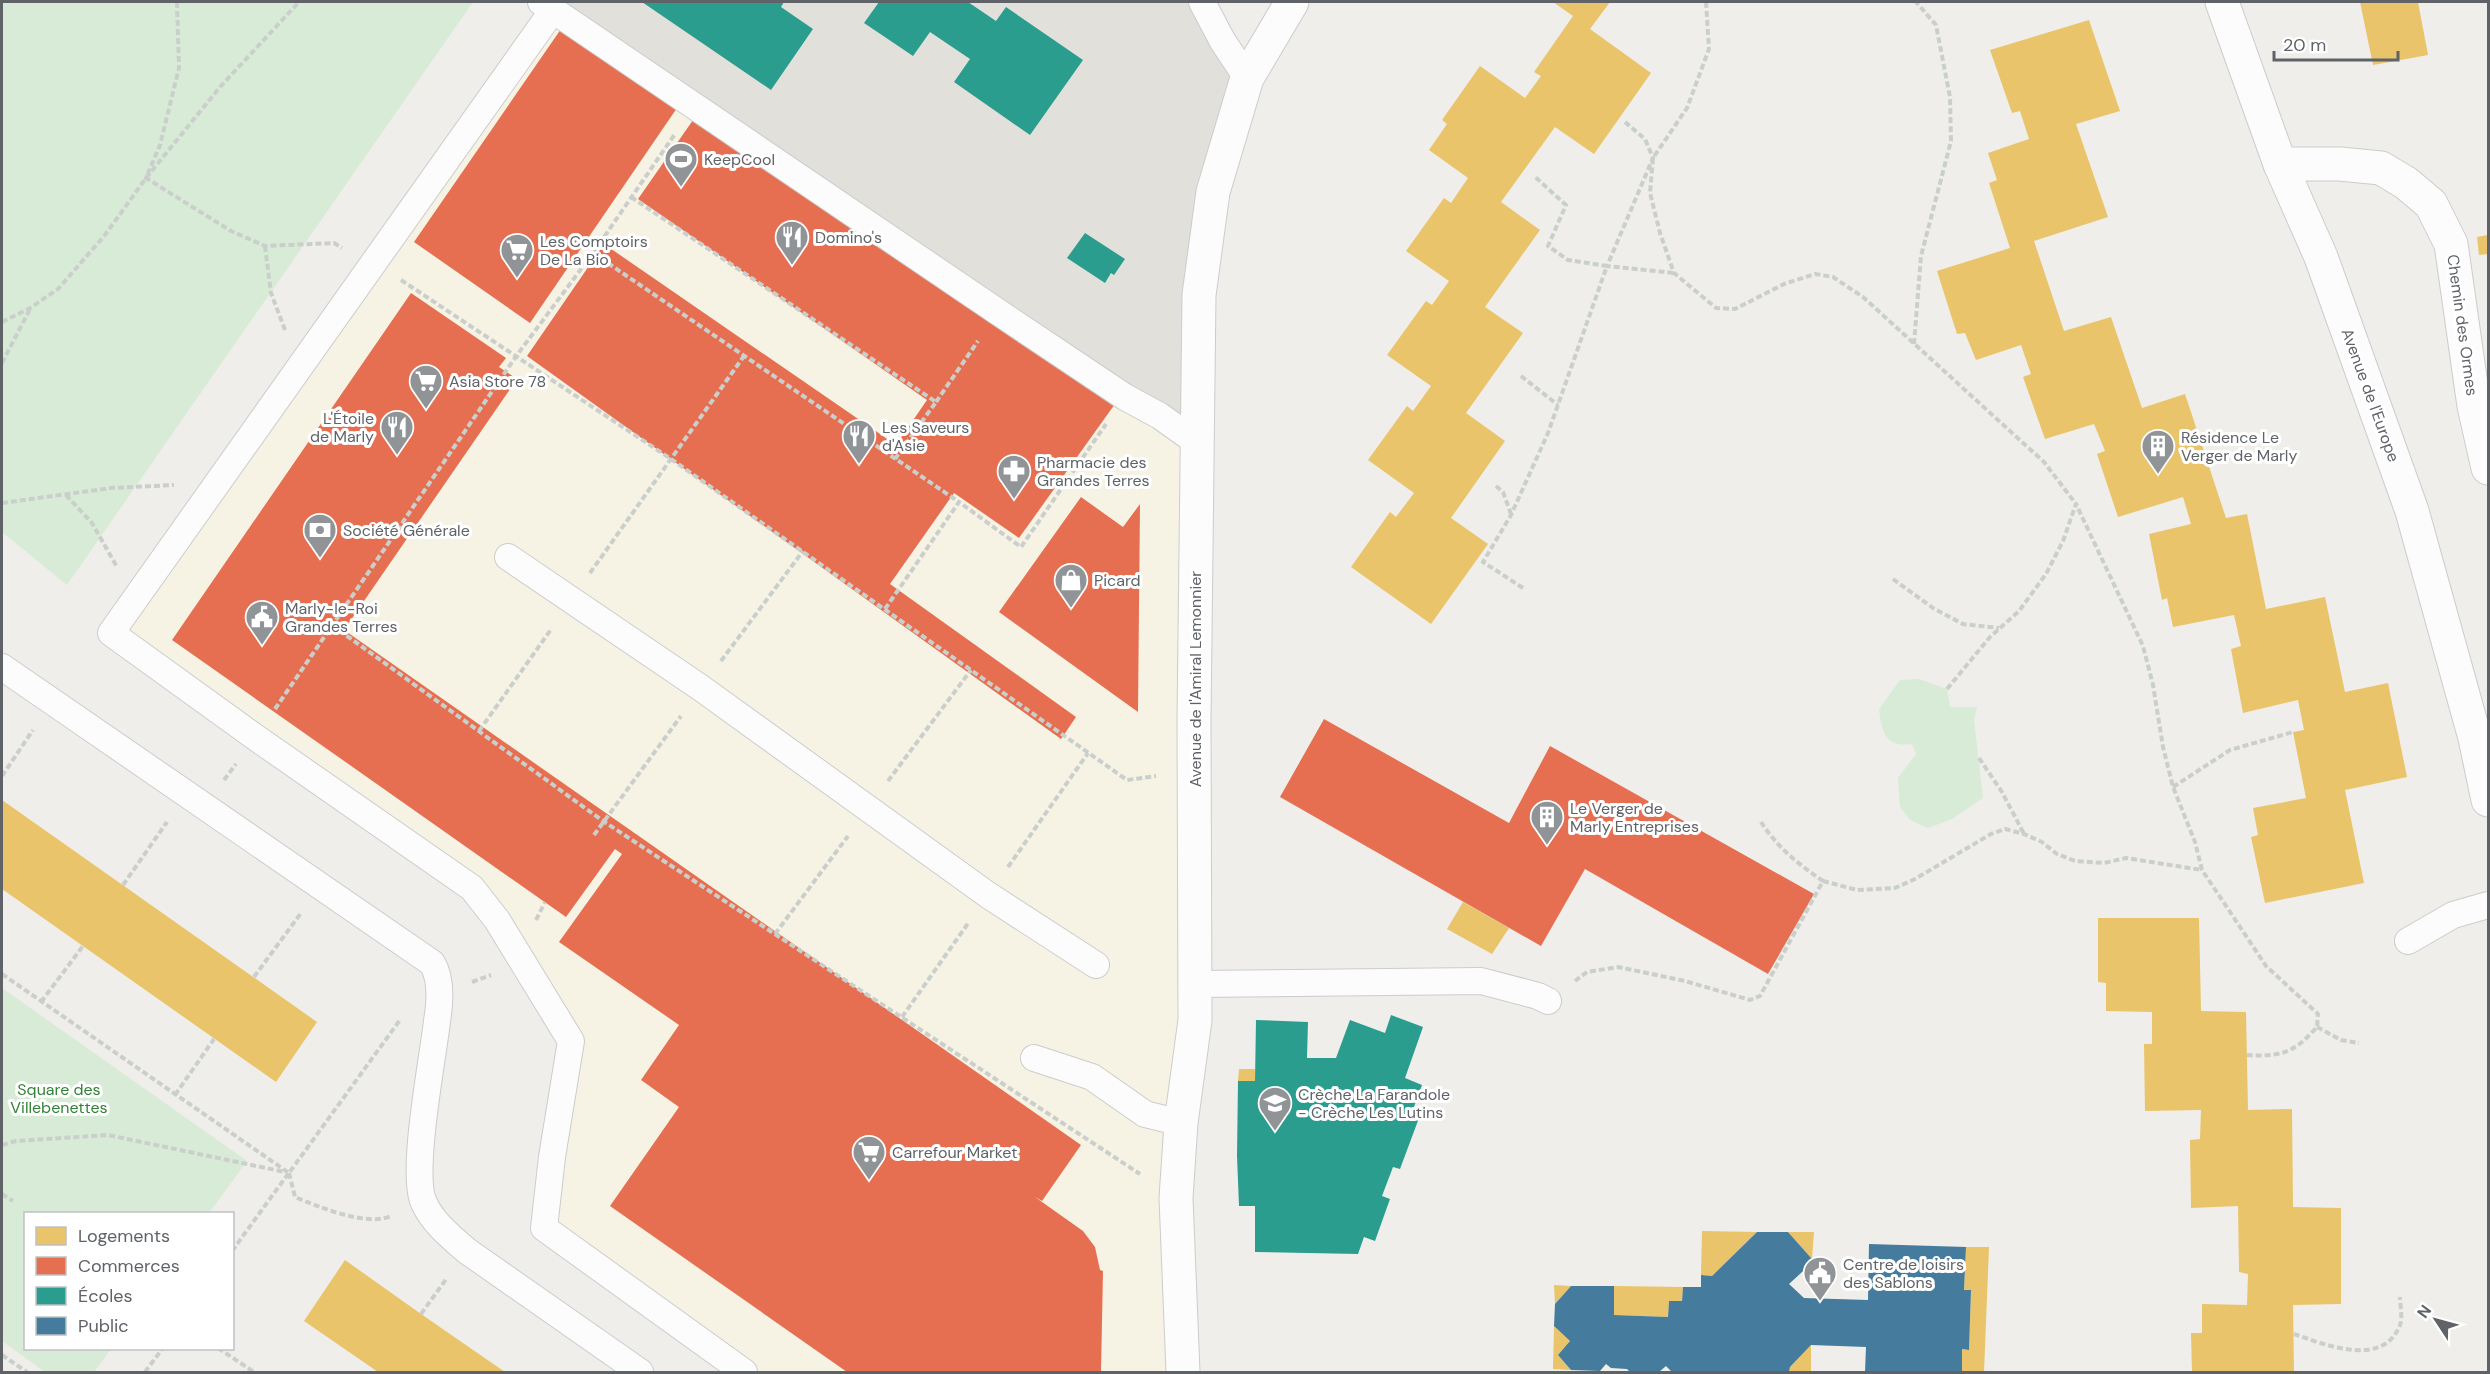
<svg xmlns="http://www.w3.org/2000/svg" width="2490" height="1374" font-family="'DM Sans',sans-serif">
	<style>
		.commercial { fill: #f7f3e4 }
		.education { fill: #e2e0da }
		.green { fill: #d8ebd6 }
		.homes { fill: #e9c46a }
		.shops { fill: #e76f51 }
		.schools { fill: #2a9d8f }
		.public { fill: #457b9d }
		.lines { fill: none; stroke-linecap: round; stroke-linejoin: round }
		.service-casing { stroke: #cbcccc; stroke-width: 28 }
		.minor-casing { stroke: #cbcccc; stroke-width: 35 }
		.tertiary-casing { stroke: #cbcccc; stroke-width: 35 }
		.path { stroke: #cacfcc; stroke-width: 4; stroke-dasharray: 6 3; stroke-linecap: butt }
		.service { stroke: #fdfcfc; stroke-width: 26 }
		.minor { stroke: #fdfcfc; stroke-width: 33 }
		.tertiary { stroke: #fdfcfc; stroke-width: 33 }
		.labels { text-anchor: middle; stroke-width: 6; stroke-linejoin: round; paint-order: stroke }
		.poi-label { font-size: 16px; fill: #5f6368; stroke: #fff; text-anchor: start }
		.street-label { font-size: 16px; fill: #5f6368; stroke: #fff }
		.park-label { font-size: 16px; fill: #348238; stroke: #fff }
	</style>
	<rect width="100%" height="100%" fill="#efeeea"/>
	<polygon class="commercial" points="553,10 1195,441 1183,1372 744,1372 544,1228 571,1041 497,920 111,633"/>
	<polygon class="education" points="541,2 1202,2 1247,78 1213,192 1195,441"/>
	<g class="green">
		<polygon points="2,2 473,2 67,585 2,532"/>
		<path d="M1919 679 1947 689 1950 707H1977L1974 720 1983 798 1952 819 1928 828 1910 820 1900 807 1898 778 1916 754 1912 744C1885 748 1882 732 1879 709L1900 680Z"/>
		<polygon points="2,988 247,1161 209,1213 26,1214 26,1348 111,1349 94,1372 45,1372 2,1341"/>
	</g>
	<g class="homes">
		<polygon points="1553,2 1610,2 1590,29 1651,73 1594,154 1555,127 1501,202 1540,230 1485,307 1523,333 1466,413 1505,441 1451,518 1488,544 1431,624 1351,567 1390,512 1396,517 1414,493 1368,460 1407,406 1413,411 1431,386 1387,355 1426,301 1432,305 1449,281 1406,251 1444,198 1451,203 1468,178 1429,150 1447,124 1442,120 1480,66 1525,98 1541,76 1534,72 1573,16"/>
		<polygon points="2360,2 2418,2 2428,55 2373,65"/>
		<polygon points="2089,20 2120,111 2076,124 2108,217 2034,241 2064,331 2111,317 2142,408 2185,394 2226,518 2247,514 2266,609 2325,597 2345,692 2388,683 2407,777 2345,790 2364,883 2265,903 2251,837 2258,835 2253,808 2306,798 2293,732 2304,730 2298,700 2243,713 2231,649 2241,646 2234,615 2173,627 2167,598 2162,600 2149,534 2191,524 2183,497 2118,517 2097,454 2105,451 2094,424 2045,439 2023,377 2031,374 2021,345 1976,360 1965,333 1957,334 1937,271 2010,248 1989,183 1997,180 1988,153 2029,139 2020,111 2012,113 1990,50"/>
		<polygon points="2488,235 2488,254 2479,255 2477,237"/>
		<polygon points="2,800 317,1022 276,1082 2,889"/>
		<polygon points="1463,902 1509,928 1492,954 1447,929"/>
		<polygon points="2098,918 2199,918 2201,1011 2246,1012 2248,1110 2292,1109 2293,1207 2341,1208 2341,1304 2293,1305 2294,1372 2192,1372 2191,1333 2202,1333 2202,1304 2247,1305 2248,1274 2239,1272 2238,1206 2191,1208 2190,1140 2200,1139 2201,1110 2145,1111 2144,1044 2152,1044 2152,1012 2106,1011 2106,983 2098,982"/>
		<polygon points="1239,1069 1255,1069 1255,1081 1238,1081"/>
		<polygon points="1702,1231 1757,1232 1712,1276 1701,1275"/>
		<polygon points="1788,1232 1814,1232 1812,1259 1797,1242"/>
		<polygon points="1966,1247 1989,1247 1984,1372 1962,1372 1962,1349 1969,1350 1971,1290 1964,1290"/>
		<polygon points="345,1260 421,1314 505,1372 378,1372 304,1321"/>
		<polygon points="1554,1285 1571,1286 1555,1304"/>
		<polygon points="1614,1286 1683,1287 1682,1301 1669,1301 1668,1317 1614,1315"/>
		<polygon points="1554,1326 1570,1341 1558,1355 1571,1370 1553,1369"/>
		<polygon points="1811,1345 1811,1372 1789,1372 1790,1367"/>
	</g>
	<g class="shops">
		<polygon points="561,29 677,108 530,323 414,242"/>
		<polygon points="700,110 1115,404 1019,538 954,493 890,584 1076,717 1061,739 527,356 604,244 896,445 927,400 638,199"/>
		<polygon points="411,293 506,358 499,367 517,379 344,630 1081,1145 1042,1201 1035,1197 1083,1231 1095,1247 1100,1270 1103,1271 1101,1372 847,1372 610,1206 679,1107 641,1080 679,1025 559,942 622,854 615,849 566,917 172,640"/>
		<polygon points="1081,497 1123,527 1140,504 1138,712 999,612"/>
		<polygon points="1324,719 1509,823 1550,746 1814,894 1768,974 1585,869 1541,946 1280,797"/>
	</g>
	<g class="schools">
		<polygon points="642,2 784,2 781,7 813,29 771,90"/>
		<polygon points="879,2 968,2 996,21 1006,7 1083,60 1030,135 954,82 970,59 930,32 913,56 864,23"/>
		<polygon points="1085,233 1125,259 1114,275 1111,273 1105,283 1067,258"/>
		<polygon points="1391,1015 1423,1027 1405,1078 1422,1085 1411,1115 1419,1118 1400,1169 1393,1167 1382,1196 1390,1199 1375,1241 1364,1237 1358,1254 1255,1252 1255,1206 1239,1206 1237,1156 1238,1081 1255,1081 1256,1020 1308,1022 1307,1058 1336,1058 1350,1020 1385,1033"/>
	</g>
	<polygon class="public" points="1757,1232 1788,1232 1812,1259 1813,1262 1789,1284 1804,1298 1868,1300 1869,1244 1966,1247 1964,1290 1971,1290 1969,1350 1962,1349 1962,1372 1865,1372 1866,1347 1811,1345 1790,1367 1789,1372 1672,1372 1666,1366 1659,1372 1629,1371 1627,1369 1611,1368 1606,1364 1600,1371 1571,1370 1558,1355 1570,1341 1554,1326 1555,1304 1571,1286 1614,1286 1614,1315 1668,1317 1669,1301 1682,1301 1683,1287 1701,1287 1701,1275 1712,1276"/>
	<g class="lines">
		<g class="service-casing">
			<g id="service">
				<polyline points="541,2 998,312 1125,397 1160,416 1195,441"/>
				<polyline points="1202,2 1222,40 1247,78"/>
				<polyline points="553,10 111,633 255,737 472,888 497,920 571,1041 552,1157 544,1228 744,1372"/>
				<polyline points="508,557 701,688 988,895 1096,965"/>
				<path d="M2 667 432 963C442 979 440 1003 437 1021 433 1058 410 1174 424 1203 433 1223 451 1237 467 1251L640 1372"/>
				<polyline points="2408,941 2453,915 2488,905"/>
				<polyline points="1195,984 1481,981 1538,996 1548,1001"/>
				<polyline points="1034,1058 1092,1077 1145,1114 1181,1123"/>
			</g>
		</g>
		<g class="minor-casing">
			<polyline id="minor" points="2280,164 2340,164 2381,168 2406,183 2431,204 2451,244 2474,406 2488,468"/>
		</g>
		<g class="tertiary-casing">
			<g id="tertiary">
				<polyline points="2222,2 2280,164 2321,257 2412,511 2475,738 2488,800"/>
				<polyline points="1183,1372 1176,1198 1181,1123 1195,1020 1194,720 1199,295 1213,192 1247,78 1292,2"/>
			</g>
		</g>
		<g class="path">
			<polyline points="177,2 179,68 160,145 146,178 231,231 265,246 334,243 342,248"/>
			<polyline points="1706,2 1709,49 1687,108 1653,158 1650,193 1660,233 1674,273 1716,308 1735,309 1784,284 1815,274 1833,277 1863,297 2044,462 2076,504"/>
			<polyline points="1625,122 1645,139 1653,158 1607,266 1674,273"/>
			<polyline points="631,197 936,402 895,459"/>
			<polyline points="265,246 271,293 285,330"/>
			<polyline points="593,253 959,502"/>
			<polyline points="401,280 671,459 1127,780 1156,776"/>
			<polyline points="2,322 30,308 58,289 105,235 146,178 220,87 299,2"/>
			<polyline points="1914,344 1921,256 1951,141 1950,97 1936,25 1916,2"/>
			<polyline points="2,363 30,309"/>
			<polyline points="1521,376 1558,405"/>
			<polyline points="936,402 978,341"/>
			<polyline points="1496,486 1503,492 1511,514"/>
			<polyline points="66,495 92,523 117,567"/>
			<polyline points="2,503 111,488 174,485"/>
			<polyline points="590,573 744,356"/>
			<polyline points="1893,579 1933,608 1963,624 1999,628"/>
			<polyline points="1523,588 1483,562 1511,515 1548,433 1607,266 1568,260 1548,246 1566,205 1534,176"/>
			<polyline points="885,609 959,502 1021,547 1106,424"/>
			<polyline points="332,625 603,821 1140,1174"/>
			<polyline points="721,661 803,551"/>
			<path d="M1947 689 1990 637 2019 611 2046 574 2063 541 2076 504 2143 646 2153 685 2163 747 2173 787 2195 842 2202 870 2266 966 2318 1014 2317 1027C2294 1053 2281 1057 2247 1055"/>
			<polyline points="275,709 517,355 593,253 675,134"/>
			<polyline points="479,731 552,628"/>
			<polyline points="1979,758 2002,792 2024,834"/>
			<polyline points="2,776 33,730"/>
			<polyline points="224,780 236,764"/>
			<polyline points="888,781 971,670"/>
			<polyline points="2173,787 2230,750 2293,732"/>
			<polyline points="594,835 681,716"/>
			<polyline points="1008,867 1088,753"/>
			<polyline points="1823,881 1857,890 1895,888 1915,879 1991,834 2005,829 2024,834 2042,842 2057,854 2075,861 2104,863 2126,858 2202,870"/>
			<polyline points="123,885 167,822"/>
			<polyline points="536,920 545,902"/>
			<polyline points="775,934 848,836"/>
			<polyline points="2,974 289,1173 400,1020"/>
			<polyline points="254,977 301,913"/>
			<path d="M1575 981 1587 972 1618 967 1685 981 1750 1000 1760 996 1823 881C1798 864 1777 847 1761 822"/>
			<polyline points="472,982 491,975"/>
			<polyline points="41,1002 83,946"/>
			<polyline points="902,1017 969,922"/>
			<polyline points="2317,1027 2341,1040 2359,1043"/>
			<polyline points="175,1095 214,1039"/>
			<polyline points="2,1145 16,1141 108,1135 285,1172"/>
			<path d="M289 1173 295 1197C319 1207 367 1227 391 1216"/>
			<polyline points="2,1194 13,1201"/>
			<polyline points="232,1251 288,1174"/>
			<polyline points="421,1314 447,1278"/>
			<path d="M2294 1334C2323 1344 2383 1369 2400 1325 2403 1318 2400 1305 2400 1297"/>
			<polyline points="218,1348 254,1372"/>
			<polyline points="2,1355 27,1372"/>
			<polyline points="145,1372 163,1348"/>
		</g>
		<use href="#service" class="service"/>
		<use href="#minor" class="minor"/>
		<use href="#tertiary" class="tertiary"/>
	</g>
	<defs>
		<g id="stadium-pin" transform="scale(1.725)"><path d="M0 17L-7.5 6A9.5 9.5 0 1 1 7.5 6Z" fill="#919496" stroke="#fff"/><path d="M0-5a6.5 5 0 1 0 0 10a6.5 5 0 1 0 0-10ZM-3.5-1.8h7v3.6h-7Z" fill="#fff"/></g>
		<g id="restaurant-pin" transform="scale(1.725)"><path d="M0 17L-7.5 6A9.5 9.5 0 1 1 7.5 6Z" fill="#919496" stroke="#fff"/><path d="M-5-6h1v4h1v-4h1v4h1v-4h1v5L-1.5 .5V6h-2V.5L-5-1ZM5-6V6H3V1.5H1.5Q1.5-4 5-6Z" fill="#fff"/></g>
		<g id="supermarket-pin" transform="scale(1.725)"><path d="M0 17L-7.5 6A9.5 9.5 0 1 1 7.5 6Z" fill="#919496" stroke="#fff"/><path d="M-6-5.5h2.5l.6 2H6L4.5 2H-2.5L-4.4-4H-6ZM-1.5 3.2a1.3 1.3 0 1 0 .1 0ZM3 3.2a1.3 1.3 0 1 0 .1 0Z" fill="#fff"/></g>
		<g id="building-pin" transform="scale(1.725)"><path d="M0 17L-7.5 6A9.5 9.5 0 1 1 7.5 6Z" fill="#919496" stroke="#fff"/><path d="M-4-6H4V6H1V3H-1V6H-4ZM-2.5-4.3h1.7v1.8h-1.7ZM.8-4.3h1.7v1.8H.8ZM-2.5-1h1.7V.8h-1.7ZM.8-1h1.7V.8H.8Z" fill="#fff"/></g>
		<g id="pharmacy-pin" transform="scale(1.725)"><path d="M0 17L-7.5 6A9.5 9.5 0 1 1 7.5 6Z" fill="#919496" stroke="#fff"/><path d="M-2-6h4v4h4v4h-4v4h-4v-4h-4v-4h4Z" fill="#fff"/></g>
		<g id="bank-pin" transform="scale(1.725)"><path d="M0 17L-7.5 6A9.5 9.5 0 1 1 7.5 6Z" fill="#919496" stroke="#fff"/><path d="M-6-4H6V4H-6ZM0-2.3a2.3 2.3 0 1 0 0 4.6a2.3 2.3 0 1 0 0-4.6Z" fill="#fff"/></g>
		<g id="shop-pin" transform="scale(1.725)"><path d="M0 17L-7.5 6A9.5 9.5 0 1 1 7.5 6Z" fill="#919496" stroke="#fff"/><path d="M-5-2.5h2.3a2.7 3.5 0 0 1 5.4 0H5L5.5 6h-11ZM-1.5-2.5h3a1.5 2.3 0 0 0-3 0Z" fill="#fff"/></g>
		<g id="civic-pin" transform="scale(1.725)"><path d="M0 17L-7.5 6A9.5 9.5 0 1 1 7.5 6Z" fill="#919496" stroke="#fff"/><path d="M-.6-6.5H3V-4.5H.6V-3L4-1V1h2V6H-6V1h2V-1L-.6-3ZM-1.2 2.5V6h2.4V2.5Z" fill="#fff"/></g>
		<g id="school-pin" transform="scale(1.725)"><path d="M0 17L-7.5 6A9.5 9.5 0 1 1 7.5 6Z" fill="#919496" stroke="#fff"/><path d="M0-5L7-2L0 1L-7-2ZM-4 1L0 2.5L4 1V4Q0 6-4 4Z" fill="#fff"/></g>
	</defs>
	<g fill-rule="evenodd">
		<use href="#stadium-pin" x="681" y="159"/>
		<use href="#restaurant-pin" x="792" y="237"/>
		<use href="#supermarket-pin" x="517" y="250"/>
		<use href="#supermarket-pin" x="426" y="381"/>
		<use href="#restaurant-pin" x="397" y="427"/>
		<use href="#restaurant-pin" x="859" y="436"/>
		<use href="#building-pin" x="2158" y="446"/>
		<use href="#pharmacy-pin" x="1014" y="471"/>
		<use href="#bank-pin" x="320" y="530"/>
		<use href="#shop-pin" x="1071" y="580"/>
		<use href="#civic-pin" x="262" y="617"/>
		<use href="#building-pin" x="1547" y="817"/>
		<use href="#school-pin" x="1275" y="1103"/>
		<use href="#supermarket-pin" x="869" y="1152"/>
		<use href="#civic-pin" x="1820" y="1273"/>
	</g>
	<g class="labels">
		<g class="poi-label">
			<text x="704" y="165">KeepCool</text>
			<text x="815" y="243">Domino's</text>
			<text x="540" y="247">Les Comptoirs<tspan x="540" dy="18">De La Bio</tspan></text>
			<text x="449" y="387">Asia Store 78</text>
			<text x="374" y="424" text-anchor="end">L'Étoile<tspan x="374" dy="18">de Marly</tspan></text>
			<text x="882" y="433">Les Saveurs<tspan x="882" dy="18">d'Asie</tspan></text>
			<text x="2181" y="443">Résidence Le<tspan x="2181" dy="18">Verger de Marly</tspan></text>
			<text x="1037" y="468">Pharmacie des<tspan x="1037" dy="18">Grandes Terres</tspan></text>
			<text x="343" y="536">Société Générale</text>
			<text x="1094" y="586">Picard</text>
			<text x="285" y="614">Marly-le-Roi<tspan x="285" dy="18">Grandes Terres</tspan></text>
			<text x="1570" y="814">Le Verger de<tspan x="1570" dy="18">Marly Entreprises</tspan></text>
			<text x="1298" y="1100">Crèche La Farandole<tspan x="1298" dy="18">- Crèche Les Lutins</tspan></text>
			<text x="892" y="1158">Carrefour Market</text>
			<text x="1843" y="1270">Centre de loisirs<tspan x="1843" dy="18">des Sablons</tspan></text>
		</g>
		<g class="street-label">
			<text transform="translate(2463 325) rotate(82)" y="6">Chemin des Ormes</text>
			<text transform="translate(2371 395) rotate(70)" y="6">Avenue de l'Europe</text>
			<text transform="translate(1195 679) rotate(-90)" y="6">Avenue de l'Amiral Lemonnier</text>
		</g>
		<g class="park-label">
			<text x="59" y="1095">Square des<tspan x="59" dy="18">Villebenettes</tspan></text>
		</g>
	</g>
	<rect width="2490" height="1374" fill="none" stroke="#5f6368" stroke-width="6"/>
	<rect x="24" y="1212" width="210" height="138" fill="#ffffff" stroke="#bfc1c3" stroke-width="1.5"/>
	<rect x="36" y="1227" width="30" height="18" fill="#e9c46a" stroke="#bfc1c3" stroke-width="1.5"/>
	<text x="78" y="1242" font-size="18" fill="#5f6368">Logements</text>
	<rect x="36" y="1257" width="30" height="18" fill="#e76f51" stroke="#bfc1c3" stroke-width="1.5"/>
	<text x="78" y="1272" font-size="18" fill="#5f6368">Commerces</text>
	<rect x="36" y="1287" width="30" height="18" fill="#2a9d8f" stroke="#bfc1c3" stroke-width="1.5"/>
	<text x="78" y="1302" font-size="18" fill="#5f6368">Écoles</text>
	<rect x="36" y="1317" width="30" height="18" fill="#457b9d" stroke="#bfc1c3" stroke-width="1.5"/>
	<text x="78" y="1332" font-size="18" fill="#5f6368">Public</text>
	<g transform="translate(2436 1320) rotate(306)" stroke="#ffffff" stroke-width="4.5" paint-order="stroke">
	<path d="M0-4.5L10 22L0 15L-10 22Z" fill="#5f6368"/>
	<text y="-9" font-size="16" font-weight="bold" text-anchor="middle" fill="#5f6368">N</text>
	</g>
	<path d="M2274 51v9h124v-9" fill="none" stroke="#5f6368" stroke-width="3"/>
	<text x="2283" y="51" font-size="18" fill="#5f6368" stroke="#ffffff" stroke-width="4.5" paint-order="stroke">20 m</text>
</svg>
